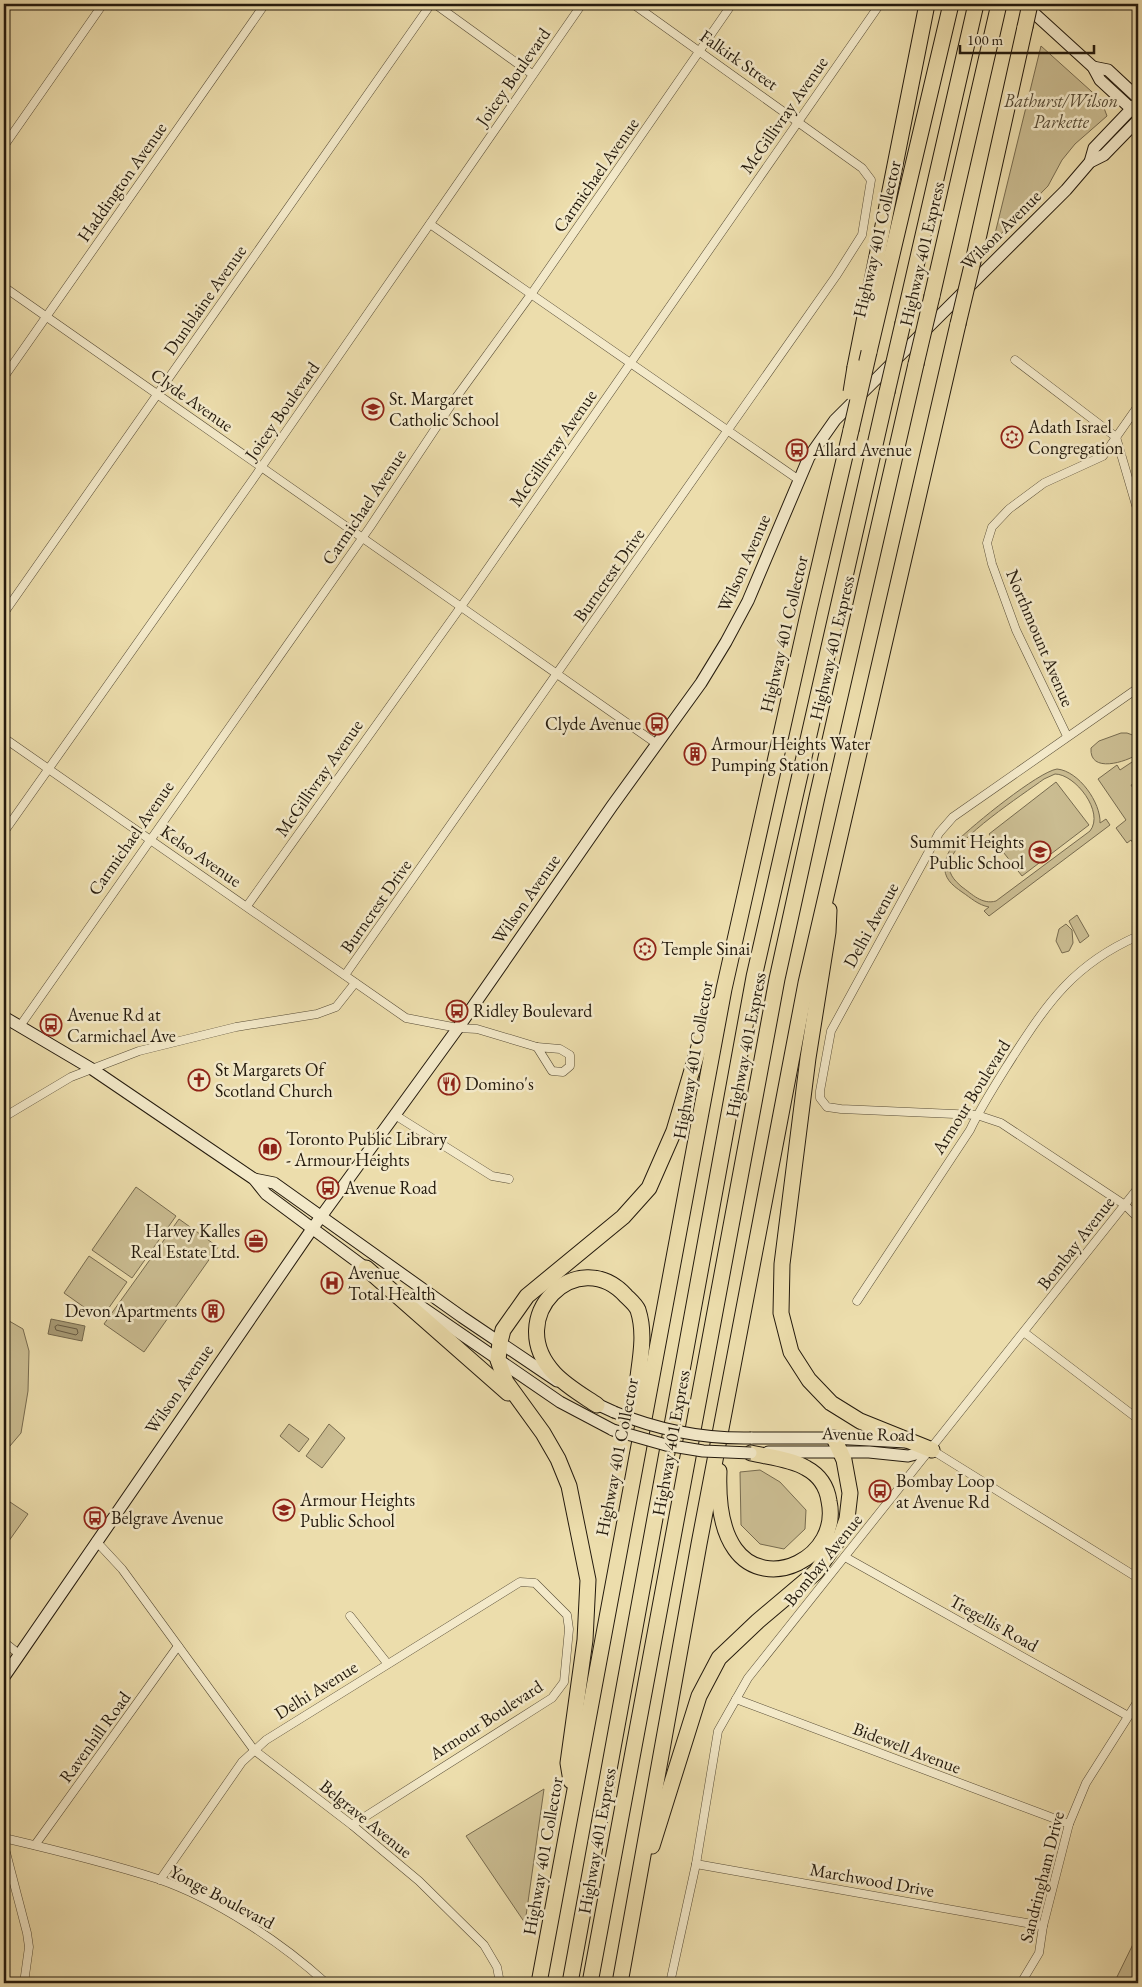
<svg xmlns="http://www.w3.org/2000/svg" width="1142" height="1987" font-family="'EB Garamond',serif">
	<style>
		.green { fill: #cabc91; stroke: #776b4f; fill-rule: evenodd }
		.water { fill: #a89b76; stroke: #73674c }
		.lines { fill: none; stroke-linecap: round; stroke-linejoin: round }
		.shore { stroke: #665a42; stroke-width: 1 }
		.street-casing { stroke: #564b35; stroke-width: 9 }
		.secondary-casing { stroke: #241a0d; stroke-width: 13 }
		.highway-casing { stroke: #241a0d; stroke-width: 17 }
		.street { stroke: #f3e9c9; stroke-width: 8 }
		.secondary { stroke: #f3e9c9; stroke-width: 11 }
		.highway { stroke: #ecddac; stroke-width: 15 }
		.secondary-bridge-casing { stroke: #241a0d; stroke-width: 13; stroke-linecap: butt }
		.highway-bridge-casing { stroke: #241a0d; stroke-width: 17; stroke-linecap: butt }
		.secondary-bridge { stroke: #f3e9c9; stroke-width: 11 }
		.highway-bridge { stroke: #ecddac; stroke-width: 15 }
		.labels { text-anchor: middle; stroke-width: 5; stroke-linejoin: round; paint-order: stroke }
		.street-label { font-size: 18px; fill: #241a0d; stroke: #f3e9c9 }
		.park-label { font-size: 18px; font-style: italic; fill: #564b35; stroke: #f3e9c9 }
		.poi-label { font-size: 18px; fill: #241a0d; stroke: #f3e9c9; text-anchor: start }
	</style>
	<rect width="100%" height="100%" fill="#ecddac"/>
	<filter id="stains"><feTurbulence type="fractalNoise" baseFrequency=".004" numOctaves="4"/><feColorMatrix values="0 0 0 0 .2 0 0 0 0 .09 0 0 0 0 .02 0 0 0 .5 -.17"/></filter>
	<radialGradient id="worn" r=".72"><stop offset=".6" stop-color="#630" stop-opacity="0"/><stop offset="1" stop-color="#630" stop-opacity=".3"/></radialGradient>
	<g class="green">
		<polygon points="1041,46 1101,100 1107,116 1075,144 1062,160 1048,186 993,242"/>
		<path d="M1121 733H1127L1138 737V754C1126 762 1089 774 1091 748L1099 741Z"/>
		<polygon points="1138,758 1138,781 1131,785 1138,796 1138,843 1134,845 1131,840 1127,843 1116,828 1126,820 1098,779 1117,765 1120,770"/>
		<path d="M1057 769C1079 771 1101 803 1100 823L1106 819 1110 825 989 916 984 911 989 907C978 905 971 898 962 892 952 885 943 878 945 864 946 856 951 846 957 841 973 825 1038 772 1057 769ZM1055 774C1075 774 1105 812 1090 831L996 901C982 905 972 894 962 887 954 880 947 873 950 861 956 838 1022 795 1044 779Z"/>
		<polygon points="1056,782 1089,825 1022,876 989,834"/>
		<polygon points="1077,915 1089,936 1080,943 1069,921"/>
		<polygon points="1066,924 1072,930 1073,943 1069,951 1062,953 1056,941 1059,929"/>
		<polygon points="136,1187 176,1216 132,1278 92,1250"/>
		<polygon points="179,1219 218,1247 144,1352 104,1324"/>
		<polygon points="89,1256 127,1282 101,1319 64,1293"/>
		<polygon points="4,1318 23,1329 29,1351 28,1391 21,1433 4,1453"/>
		<polygon points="289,1424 309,1439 299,1452 280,1436"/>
		<polygon points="329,1424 345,1438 322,1468 306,1456"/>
		<polygon points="760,1470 780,1482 806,1510 805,1529 784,1549 760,1544 741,1525 740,1472"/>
		<polygon points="4,1498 28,1514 6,1545 4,1543"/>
		<polygon points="544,1789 525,1923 466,1836"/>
		<polygon points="1138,1934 1138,1983 1114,1983"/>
	</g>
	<polygon class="water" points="51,1319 85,1326 82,1341 48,1334"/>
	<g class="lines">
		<polygon class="shore" points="58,1325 77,1329 78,1333 76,1335 56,1330 55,1327"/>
		<g class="street-casing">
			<g id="street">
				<polyline points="435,4 532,74"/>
				<polyline points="4,146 103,4"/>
				<polyline points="430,224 799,480"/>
				<polyline points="4,287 657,744"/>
				<polyline points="1015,360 1116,437 1138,512"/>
				<polyline points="4,377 265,4"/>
				<polyline points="4,613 431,4"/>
				<polyline points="1138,688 953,817 939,833 831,1031 820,1091 820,1098 827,1107 841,1109 977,1115 1001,1123 1125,1205 1138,1218"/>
				<polyline points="1067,736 1016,630 992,564 987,543 992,527 1009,509 1044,483 1103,456 1138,406"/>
				<polyline points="4,738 406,1018 458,1028 477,1029 537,1047"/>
				<polyline points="4,832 256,475 582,4"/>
				<polyline points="247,906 470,594 880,4"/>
				<polyline points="345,975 836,276 862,235 871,180 862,168 633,4"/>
				<polyline points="20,1026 370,527 455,399 532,293 732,4"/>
				<polygon points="537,1047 560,1049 570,1055 570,1066 563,1072 552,1071"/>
				<polyline points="395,1115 492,1176 509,1179"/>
				<polyline points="4,1117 71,1077 139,1051 236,1027 317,1014 336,1007 355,983"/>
				<path d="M857 1301 970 1130C982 1105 997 1082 1012 1058 1048 1002 1074 964 1138 936"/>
				<polyline points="1025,1333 1138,1419"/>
				<polyline points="932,1450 1138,1578"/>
				<polyline points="96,1541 122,1569 254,1750 352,1825 419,1881 484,1945 497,1967 500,1983"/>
				<polyline points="845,1557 1128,1716"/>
				<polyline points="350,1616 387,1663"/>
				<polyline points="4,1642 19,1654"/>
				<polyline points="736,1699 1069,1824"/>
				<path d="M4 1838C55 1850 108 1863 158 1879 216 1899 281 1942 326 1983"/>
				<polyline points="4,1845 27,1933 29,1947 24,1983"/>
				<polyline points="35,1845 178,1646"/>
				<polyline points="696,1864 1043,1926"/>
				<polyline points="160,1880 242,1762 266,1740 520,1582 535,1583 567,1615 569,1629 564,1682 552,1698 352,1825"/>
				<polyline points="670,1983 696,1864 718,1731 748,1678 1138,1188"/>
				<polyline points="1021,1983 1039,1953 1043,1926 1069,1824 1086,1783 1138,1701"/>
			</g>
		</g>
		<g class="secondary-casing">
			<g id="secondary">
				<polyline points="1025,5 1093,67 1100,80 1138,115"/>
				<polyline points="1093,67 1108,70 1138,98"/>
				<polyline points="1090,162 1094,148 1138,102"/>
				<polyline points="4,1017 92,1069 254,1179 266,1194 371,1272"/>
				<polyline points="254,1179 274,1183 462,1317 557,1381"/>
				<polyline points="413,1301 560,1402 613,1430"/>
				<polyline points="590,1401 614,1412"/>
				<polyline points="751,1438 832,1438 906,1442"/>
				<polyline points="768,1452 869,1452 908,1456 932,1450"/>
				<polyline points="4,1677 312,1229 458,1028 612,806 701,683 726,642 748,601 809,457 835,420 1066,190 1090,162 1104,155 1138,120"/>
			</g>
		</g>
		<g class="highway-casing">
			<g id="highway">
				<polyline points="974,257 1025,27"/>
				<polyline points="932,296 999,4"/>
				<polyline points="903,323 976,4"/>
				<polyline points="869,352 951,4"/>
				<polyline points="855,367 927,4"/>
				<polyline points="829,910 828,932 808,1058 782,1264 781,1313 791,1352 809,1380 831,1403 860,1421 932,1450"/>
				<polyline points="366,1268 508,1393"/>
				<path d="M597 1405C582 1395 566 1386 554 1373 502 1317 578 1243 626 1296 630 1300 636 1305 638 1310 649 1344 633 1380 636 1413"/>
				<path d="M719 1471C718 1496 720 1528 735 1549 766 1593 841 1558 829 1501 827 1487 819 1475 806 1468 791 1459 768 1457 751 1453"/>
				<polyline points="571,1781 568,1763 585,1640 588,1580 569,1486 558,1459 543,1433 506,1382 498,1360 500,1342 503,1330 527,1296 623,1217 649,1188 674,1131 706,1023 718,1004"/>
				<polyline points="652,1846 699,1696 719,1658 758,1621 816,1572 841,1536 847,1519 850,1493 844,1460 834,1438"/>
				<polyline points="539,1983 724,989 809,610 851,430"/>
				<polyline points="570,1983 754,977 887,392"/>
				<polyline points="590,1983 777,979 817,797 916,364"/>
				<polyline points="620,1983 699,1544 806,983 958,324"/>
			</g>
		</g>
		<use href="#street" class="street"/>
		<use href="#secondary" class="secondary"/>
		<use href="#highway" class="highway"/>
		<g class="secondary-bridge-casing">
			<g id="secondary-bridge">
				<path d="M614 1412C658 1430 704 1439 751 1438"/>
				<polyline points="613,1430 666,1445 703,1451 751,1453"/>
			</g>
		</g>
		<g class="highway-bridge-casing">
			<g id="highway-bridge">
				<polyline points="1025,27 1030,4"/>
				<polyline points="958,324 974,257"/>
				<polyline points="916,364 932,296"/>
				<polyline points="851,392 855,367"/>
				<polyline points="887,392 903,323"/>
				<polyline points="851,430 869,352"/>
			</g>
		</g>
		<use href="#secondary-bridge" class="secondary-bridge"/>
		<use href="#highway-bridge" class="highway-bridge"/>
	</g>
	<defs>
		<g id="school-ring" transform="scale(1.125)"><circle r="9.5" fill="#f3e9c9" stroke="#8f2418" stroke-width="1.5"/><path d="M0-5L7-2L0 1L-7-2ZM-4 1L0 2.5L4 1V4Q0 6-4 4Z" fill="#8f2418"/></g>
		<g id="synagogue-ring" transform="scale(1.125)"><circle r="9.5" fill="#f3e9c9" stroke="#8f2418" stroke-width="1.5"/><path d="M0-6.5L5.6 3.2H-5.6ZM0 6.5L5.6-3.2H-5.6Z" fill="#8f2418"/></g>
		<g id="bus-ring" transform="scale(1.125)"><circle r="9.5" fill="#f3e9c9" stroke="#8f2418" stroke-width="1.5"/><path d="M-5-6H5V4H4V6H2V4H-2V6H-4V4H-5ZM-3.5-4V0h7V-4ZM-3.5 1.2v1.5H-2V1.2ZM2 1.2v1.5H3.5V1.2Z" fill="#8f2418"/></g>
		<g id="building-ring" transform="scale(1.125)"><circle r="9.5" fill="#f3e9c9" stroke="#8f2418" stroke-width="1.5"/><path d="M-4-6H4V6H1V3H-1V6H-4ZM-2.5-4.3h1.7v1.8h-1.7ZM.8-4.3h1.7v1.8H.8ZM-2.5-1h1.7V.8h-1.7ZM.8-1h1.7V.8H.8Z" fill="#8f2418"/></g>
		<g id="church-ring" transform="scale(1.125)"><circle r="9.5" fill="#f3e9c9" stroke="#8f2418" stroke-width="1.5"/><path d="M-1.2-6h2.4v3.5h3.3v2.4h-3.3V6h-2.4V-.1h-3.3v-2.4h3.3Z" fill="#8f2418"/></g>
		<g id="restaurant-ring" transform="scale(1.125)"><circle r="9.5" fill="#f3e9c9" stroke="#8f2418" stroke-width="1.5"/><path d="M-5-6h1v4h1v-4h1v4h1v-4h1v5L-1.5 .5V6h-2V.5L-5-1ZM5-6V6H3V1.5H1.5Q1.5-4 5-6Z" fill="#8f2418"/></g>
		<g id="library-ring" transform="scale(1.125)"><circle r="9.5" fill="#f3e9c9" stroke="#8f2418" stroke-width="1.5"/><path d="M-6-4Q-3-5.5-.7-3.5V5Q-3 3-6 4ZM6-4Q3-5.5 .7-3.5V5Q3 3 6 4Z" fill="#8f2418"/></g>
		<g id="office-ring" transform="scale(1.125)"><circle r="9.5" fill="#f3e9c9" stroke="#8f2418" stroke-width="1.5"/><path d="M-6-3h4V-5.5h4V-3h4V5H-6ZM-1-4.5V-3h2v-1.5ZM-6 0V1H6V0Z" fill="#8f2418"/></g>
		<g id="hospital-ring" transform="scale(1.125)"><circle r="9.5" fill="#f3e9c9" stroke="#8f2418" stroke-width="1.5"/><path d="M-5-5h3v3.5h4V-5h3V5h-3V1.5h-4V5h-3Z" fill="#8f2418"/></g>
	</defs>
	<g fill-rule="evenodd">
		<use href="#school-ring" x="373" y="409"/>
		<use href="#synagogue-ring" x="1012" y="437"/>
		<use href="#bus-ring" x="797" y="450"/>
		<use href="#bus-ring" x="657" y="724"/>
		<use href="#building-ring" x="695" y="754"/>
		<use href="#school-ring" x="1040" y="852"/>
		<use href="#synagogue-ring" x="645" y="949"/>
		<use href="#bus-ring" x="457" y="1011"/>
		<use href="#bus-ring" x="51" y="1025"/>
		<use href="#church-ring" x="199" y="1080"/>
		<use href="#restaurant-ring" x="449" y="1084"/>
		<use href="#library-ring" x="270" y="1149"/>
		<use href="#bus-ring" x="328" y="1188"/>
		<use href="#office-ring" x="256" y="1241"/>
		<use href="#hospital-ring" x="332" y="1283"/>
		<use href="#building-ring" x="213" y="1311"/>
		<use href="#bus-ring" x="880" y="1491"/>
		<use href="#school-ring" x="284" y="1510"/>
		<use href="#bus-ring" x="95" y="1518"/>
	</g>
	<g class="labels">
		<g class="street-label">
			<text transform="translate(739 60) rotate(35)" y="6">Falkirk Street</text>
			<text transform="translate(513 77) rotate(-55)" y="6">Joicey Boulevard</text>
			<text transform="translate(784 115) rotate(-55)" y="6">McGillivray Avenue</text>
			<text transform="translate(596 175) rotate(-55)" y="6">Carmichael Avenue</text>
			<text transform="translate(122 182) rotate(-55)" y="6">Haddington Avenue</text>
			<text transform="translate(1001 230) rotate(-45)" y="6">Wilson Avenue</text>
			<text transform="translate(877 239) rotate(-77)" y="6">Highway 401 Collector</text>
			<text transform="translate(922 254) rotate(-77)" y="6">Highway 401 Express</text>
			<text transform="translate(205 300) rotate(-55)" y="6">Dunblaine Avenue</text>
			<text transform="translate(192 400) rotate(35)" y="6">Clyde Avenue</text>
			<text transform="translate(282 411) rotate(-55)" y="6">Joicey Boulevard</text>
			<text transform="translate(553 448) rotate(-55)" y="6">McGillivray Avenue</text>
			<text transform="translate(364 507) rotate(-56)" y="6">Carmichael Avenue</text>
			<text transform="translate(744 563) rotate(-66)" y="6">Wilson Avenue</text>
			<text transform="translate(609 575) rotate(-55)" y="6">Burncrest Drive</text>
			<text transform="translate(784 634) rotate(-77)" y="6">Highway 401 Collector</text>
			<text transform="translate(1040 638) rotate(67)" y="6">Northmount Avenue</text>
			<text transform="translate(832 648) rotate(-77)" y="6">Highway 401 Express</text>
			<text transform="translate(319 778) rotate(-55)" y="6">McGillivray Avenue</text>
			<text transform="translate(131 838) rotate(-55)" y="6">Carmichael Avenue</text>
			<text transform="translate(201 856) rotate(35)" y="6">Kelso Avenue</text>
			<text transform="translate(526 899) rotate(-55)" y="6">Wilson Avenue</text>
			<text transform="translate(376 906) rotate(-55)" y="6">Burncrest Drive</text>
			<text transform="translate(871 925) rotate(-61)" y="6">Delhi Avenue</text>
			<text transform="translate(746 1045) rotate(-79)" y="6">Highway 401 Express</text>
			<text transform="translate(693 1060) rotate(-80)" y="6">Highway 401 Collector</text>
			<text transform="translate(971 1097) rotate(-58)" y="6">Armour Boulevard</text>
			<text transform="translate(1076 1243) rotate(-52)" y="6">Bombay Avenue</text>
			<text transform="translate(179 1389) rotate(-55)" y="6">Wilson Avenue</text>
			<text transform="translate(868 1434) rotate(1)" y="6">Avenue Road</text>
			<text transform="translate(671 1443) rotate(-80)" y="6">Highway 401 Express</text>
			<text transform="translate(617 1457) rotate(-79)" y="6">Highway 401 Collector</text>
			<text transform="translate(823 1560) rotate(-51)" y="6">Bombay Avenue</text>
			<text transform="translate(994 1623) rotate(29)" y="6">Tregellis Road</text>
			<text transform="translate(316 1690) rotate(-32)" y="6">Delhi Avenue</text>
			<text transform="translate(486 1720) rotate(-33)" y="6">Armour Boulevard</text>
			<text transform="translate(95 1737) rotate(-54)" y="6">Ravenhill Road</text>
			<text transform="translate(907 1748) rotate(21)" y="6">Bidewell Avenue</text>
			<text transform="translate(366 1819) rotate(39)" y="6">Belgrave Avenue</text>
			<text transform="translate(597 1841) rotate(-80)" y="6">Highway 401 Express</text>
			<text transform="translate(543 1856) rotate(-80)" y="6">Highway 401 Collector</text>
			<text transform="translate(1042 1877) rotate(-76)" y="6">Sandringham Drive</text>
			<text transform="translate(872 1880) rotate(10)" y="6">Marchwood Drive</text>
			<text transform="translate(222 1897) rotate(28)" y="6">Yonge Boulevard</text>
		</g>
		<g class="park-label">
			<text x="1061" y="107">Bathurst/Wilson<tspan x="1061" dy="21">Parkette</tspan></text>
		</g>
		<g class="poi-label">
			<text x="389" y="405">St. Margaret<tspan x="389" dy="21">Catholic School</tspan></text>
			<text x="1028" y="433">Adath Israel<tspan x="1028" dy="21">Congregation</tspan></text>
			<text x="813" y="456">Allard Avenue</text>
			<text x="641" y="730" text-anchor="end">Clyde Avenue</text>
			<text x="711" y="750">Armour Heights Water<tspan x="711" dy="21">Pumping Station</tspan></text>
			<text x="1024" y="848" text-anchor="end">Summit Heights<tspan x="1024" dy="21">Public School</tspan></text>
			<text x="661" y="955">Temple Sinai</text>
			<text x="473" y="1017">Ridley Boulevard</text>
			<text x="67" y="1021">Avenue Rd at<tspan x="67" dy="21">Carmichael Ave</tspan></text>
			<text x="215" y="1076">St Margarets Of<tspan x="215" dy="21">Scotland Church</tspan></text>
			<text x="465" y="1090">Domino's</text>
			<text x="286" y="1145">Toronto Public Library<tspan x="286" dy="21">- Armour Heights</tspan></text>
			<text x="344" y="1194">Avenue Road</text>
			<text x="240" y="1237" text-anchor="end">Harvey Kalles<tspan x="240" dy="21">Real Estate Ltd.</tspan></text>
			<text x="348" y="1279">Avenue<tspan x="348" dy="21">Total Health</tspan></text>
			<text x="197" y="1317" text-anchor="end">Devon Apartments</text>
			<text x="896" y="1487">Bombay Loop<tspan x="896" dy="21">at Avenue Rd</tspan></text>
			<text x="300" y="1506">Armour Heights<tspan x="300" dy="21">Public School</tspan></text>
			<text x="111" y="1524">Belgrave Avenue</text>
		</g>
	</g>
	<rect width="1142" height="1987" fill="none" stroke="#ecddac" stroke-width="20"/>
	<rect x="5" y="5" width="1132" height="1977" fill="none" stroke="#241a0d" stroke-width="2.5"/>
	<rect x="10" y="10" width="1122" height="1967" fill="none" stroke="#241a0d"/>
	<path d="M960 45v8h134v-8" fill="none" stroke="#241a0d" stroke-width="2.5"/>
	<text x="967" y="45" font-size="15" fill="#241a0d" stroke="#f3e9c9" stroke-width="4" paint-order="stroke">100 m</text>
	<rect width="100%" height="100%" filter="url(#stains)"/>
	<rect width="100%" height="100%" fill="url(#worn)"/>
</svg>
